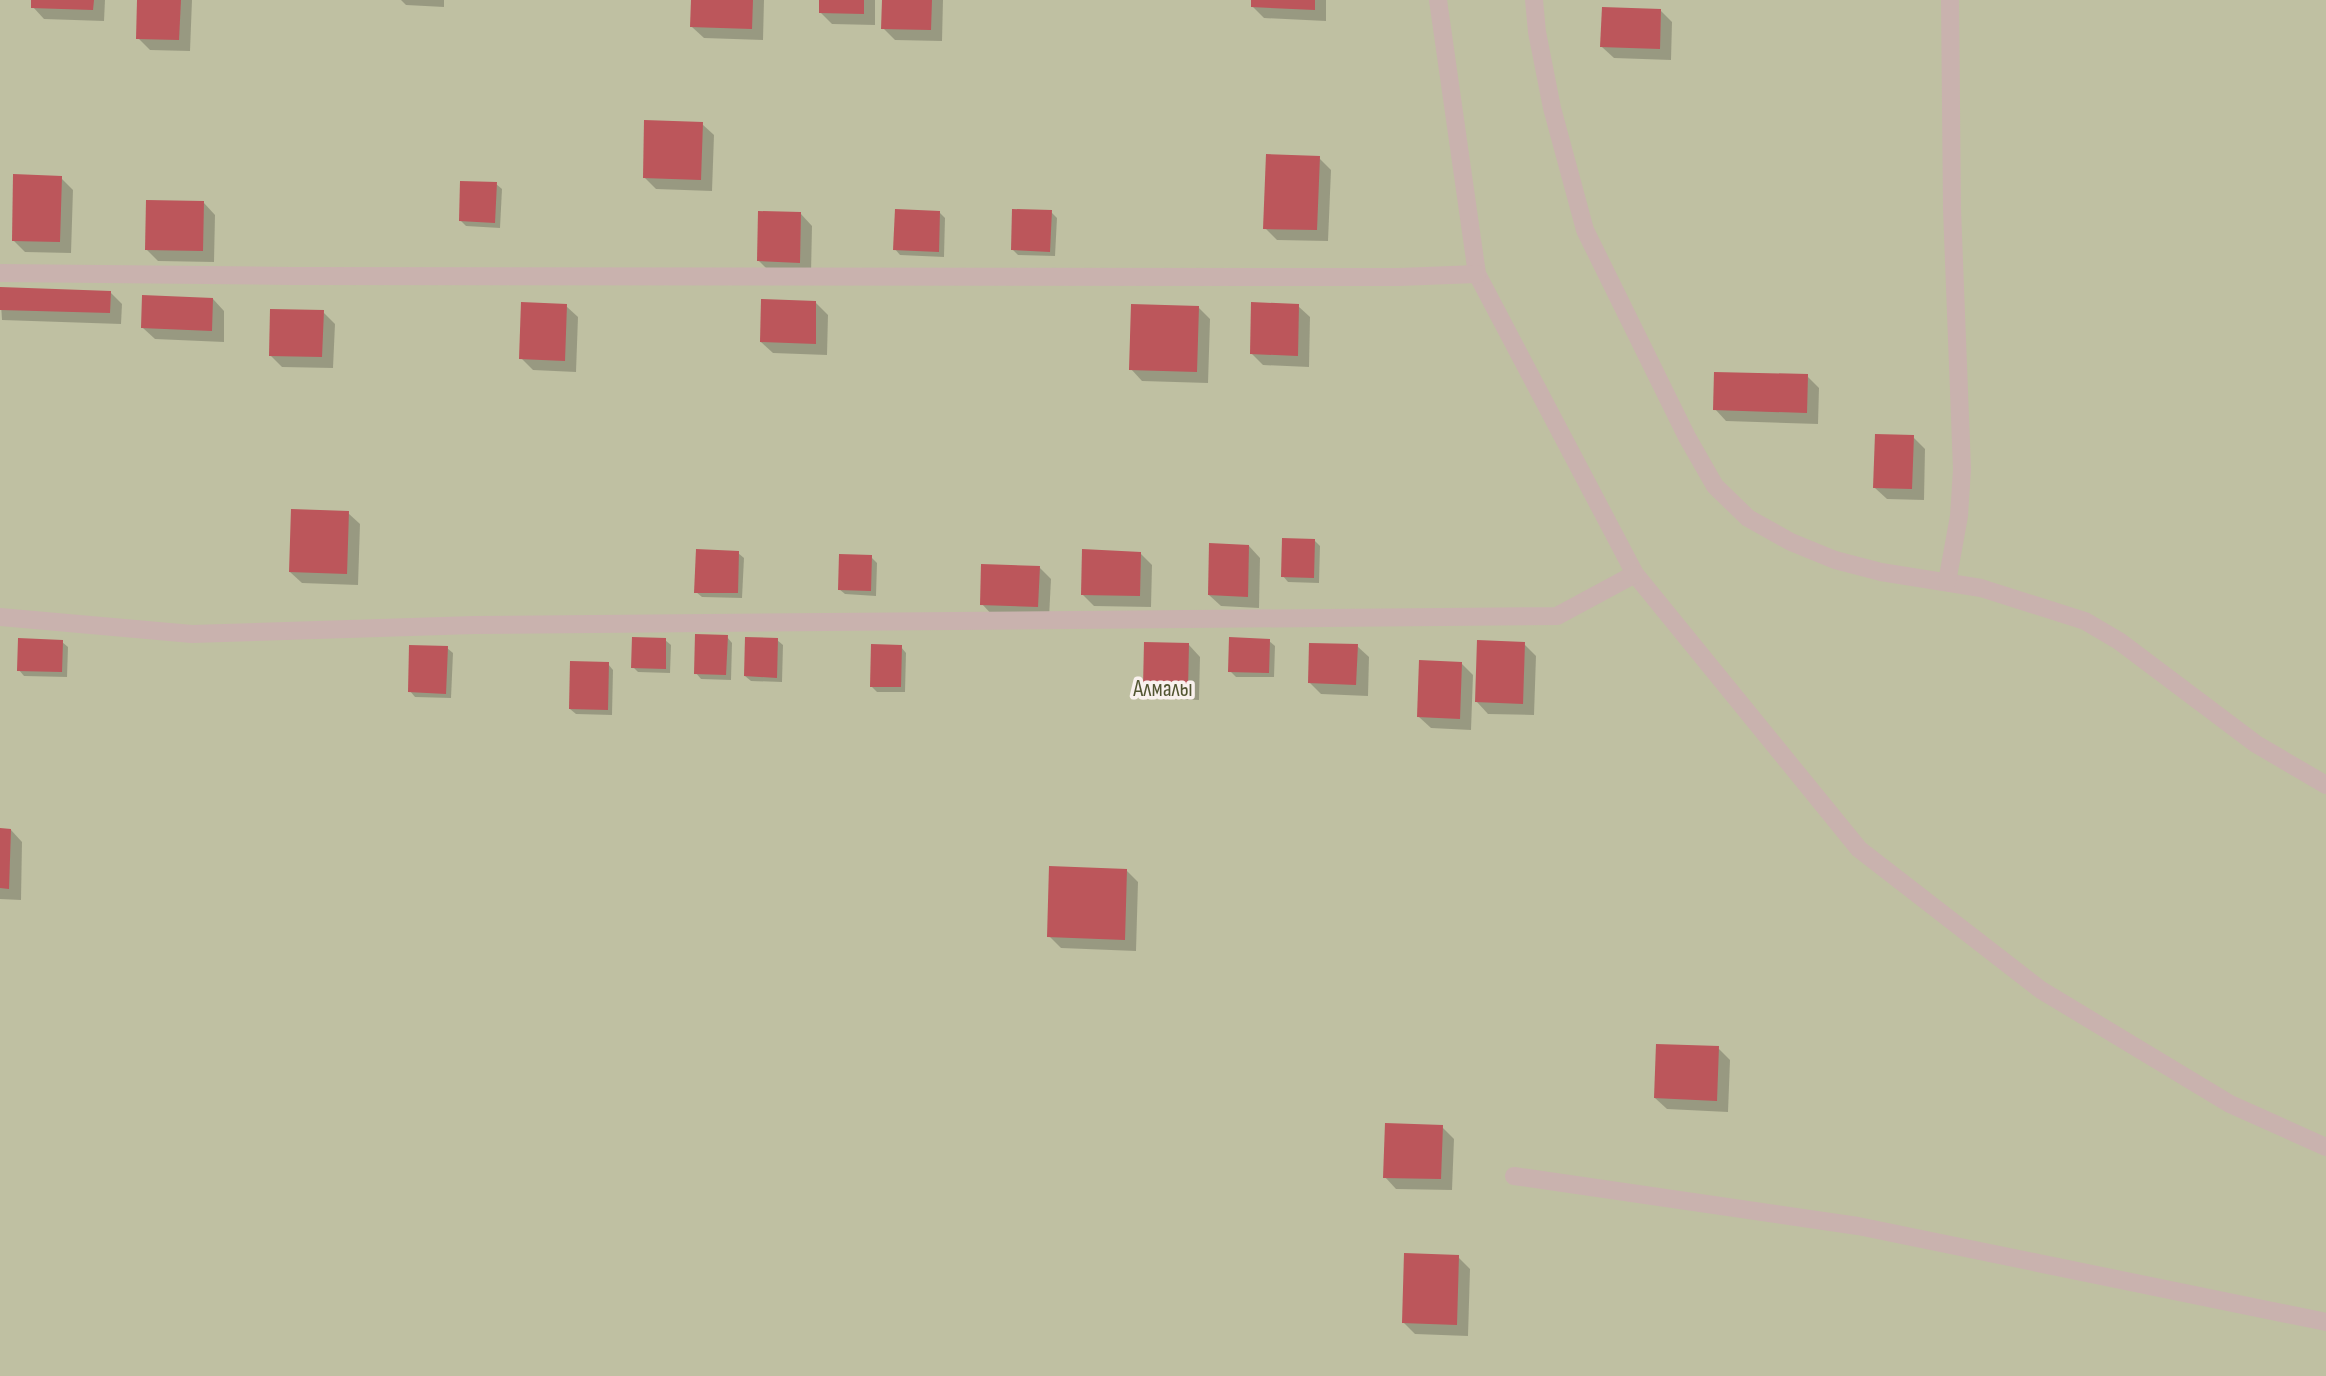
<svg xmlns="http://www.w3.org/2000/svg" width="2326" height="1376" font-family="'Sofia Sans Condensed',sans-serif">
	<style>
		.green { fill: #bfc0a2 }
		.shadow { fill: #0003 }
		.building { fill: #bc565b }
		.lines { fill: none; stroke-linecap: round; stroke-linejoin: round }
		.street { stroke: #c9b2ae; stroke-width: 18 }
		.labels { text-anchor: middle; stroke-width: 7; stroke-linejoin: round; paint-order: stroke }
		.park-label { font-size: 23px; fill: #525532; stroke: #f9f1ee }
	</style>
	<rect width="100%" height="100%" fill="#f2e5e2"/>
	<rect class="green" x="0" y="0" width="2326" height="1376"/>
	<g class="shadow">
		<polygon points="33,0 105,0 104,21 44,19 33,7"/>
		<polygon points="139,0 192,0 190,51 150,50 138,38"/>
		<polygon points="401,0 444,0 444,7 406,5"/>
		<polygon points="693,0 764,0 763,40 704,38 692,27"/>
		<polygon points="821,0 875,0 875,25 832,24 820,12"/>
		<polygon points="884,0 943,0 942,41 895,40 883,28"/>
		<polygon points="1253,0 1326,0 1326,21 1264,18 1253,7"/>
		<polygon points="1660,10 1672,22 1671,60 1614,58 1602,47"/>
		<polygon points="702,124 714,135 712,191 656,189 645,178"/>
		<polygon points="1319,158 1331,170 1328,241 1277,240 1265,228"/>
		<polygon points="61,178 73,190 71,253 25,252 13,240"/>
		<polygon points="496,184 502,189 500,228 466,226 461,221"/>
		<polygon points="204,203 215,215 214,262 158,261 146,249"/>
		<polygon points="939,212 945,218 944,257 900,255 895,249"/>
		<polygon points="1051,212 1057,218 1055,256 1018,255 1013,250"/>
		<polygon points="801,214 812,226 811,274 770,272 758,260"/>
		<polygon points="0,288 110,292 122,304 121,324 2,320"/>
		<polygon points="213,299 224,311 224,342 155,339 143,328"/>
		<polygon points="816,303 828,315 827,355 773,353 761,342"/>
		<polygon points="566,306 578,317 576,372 533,370 521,358"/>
		<polygon points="1298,306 1310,317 1309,367 1263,365 1252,354"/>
		<polygon points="1199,308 1210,319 1208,383 1142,381 1131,369"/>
		<polygon points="323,312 335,324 333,368 282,367 270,355"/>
		<polygon points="1807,376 1819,388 1818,424 1726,421 1715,409"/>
		<polygon points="1913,437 1925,449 1924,500 1887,499 1875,488"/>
		<polygon points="348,513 360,524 358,585 302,583 290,572"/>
		<polygon points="1315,541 1320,546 1319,583 1288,582 1283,576"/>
		<polygon points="1249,546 1260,558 1259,608 1221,606 1209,595"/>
		<polygon points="738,553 744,558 742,598 702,597 696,592"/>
		<polygon points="1140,553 1152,565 1151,607 1094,606 1082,594"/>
		<polygon points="871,557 877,563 876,596 845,594 839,589"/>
		<polygon points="1039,567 1051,579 1049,618 993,616 982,604"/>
		<polygon points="727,637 732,643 731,680 701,679 696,673"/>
		<polygon points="665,640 671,645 670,673 638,672 633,667"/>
		<polygon points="777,640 783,645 782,682 751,681 745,676"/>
		<polygon points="1269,641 1275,646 1274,677 1236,677 1230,671"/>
		<polygon points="62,642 68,647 67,677 24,676 19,670"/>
		<polygon points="1524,644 1536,656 1534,715 1488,714 1477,702"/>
		<polygon points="1189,645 1200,657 1199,700 1157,698 1145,687"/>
		<polygon points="1357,646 1369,657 1368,696 1321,694 1310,683"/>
		<polygon points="901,647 906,653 905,692 877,692 871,686"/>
		<polygon points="447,648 453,653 451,698 415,697 410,691"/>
		<polygon points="1461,663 1473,675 1471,730 1431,728 1419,717"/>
		<polygon points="608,664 613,670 612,715 576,714 570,709"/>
		<polygon points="0,830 11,830 22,842 21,900 0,899"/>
		<polygon points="1126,870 1138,882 1136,951 1061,948 1049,936"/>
		<polygon points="1718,1048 1730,1060 1728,1112 1667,1109 1655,1098"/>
		<polygon points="1442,1127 1454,1139 1452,1190 1396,1189 1385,1177"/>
		<polygon points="1458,1257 1470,1269 1468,1336 1415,1334 1403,1322"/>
	</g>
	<g class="building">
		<polygon points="31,0 94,0 93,10 31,8"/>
		<polygon points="137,0 181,0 179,40 136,39"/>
		<polygon points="691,0 753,0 752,29 690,27"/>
		<polygon points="819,0 864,0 864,14 819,13"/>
		<polygon points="882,0 932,0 931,30 881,29"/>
		<polygon points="1251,0 1315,0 1315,10 1251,7"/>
		<polygon points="1602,7 1661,9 1660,49 1600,47"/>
		<polygon points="644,120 703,122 701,180 643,178"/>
		<polygon points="1266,154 1320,156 1317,230 1263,229"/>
		<polygon points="13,174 62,176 60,242 12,241"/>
		<polygon points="460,181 497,182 495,223 459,221"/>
		<polygon points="146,200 204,201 203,251 145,250"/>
		<polygon points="895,209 940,211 939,252 893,250"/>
		<polygon points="1012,209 1052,210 1050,252 1011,250"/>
		<polygon points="758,211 801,212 800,263 757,261"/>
		<polygon points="0,287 111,291 110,313 0,310"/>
		<polygon points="142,295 213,298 212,331 141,328"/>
		<polygon points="761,299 816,301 816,344 760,342"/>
		<polygon points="521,302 567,304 565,361 519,359"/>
		<polygon points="1251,302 1299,304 1298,356 1250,354"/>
		<polygon points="1131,304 1199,306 1197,372 1129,370"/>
		<polygon points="270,309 324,310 322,357 269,356"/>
		<polygon points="1714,372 1808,374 1807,413 1713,410"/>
		<polygon points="1875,434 1914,435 1912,489 1873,488"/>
		<polygon points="291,509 349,511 347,574 289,572"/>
		<polygon points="1282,538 1315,539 1314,578 1281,577"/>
		<polygon points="1209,543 1249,545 1248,597 1208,595"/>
		<polygon points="696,549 739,551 738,593 694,593"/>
		<polygon points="1082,549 1141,552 1140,596 1081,595"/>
		<polygon points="839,554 872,555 871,591 838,590"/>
		<polygon points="981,564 1040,566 1038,607 980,605"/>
		<polygon points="695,634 728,635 726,675 694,674"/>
		<polygon points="632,637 666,638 666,669 631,668"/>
		<polygon points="745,637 778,638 777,678 744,676"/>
		<polygon points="1229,637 1270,639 1269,673 1228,672"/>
		<polygon points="18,638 63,640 62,672 17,671"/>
		<polygon points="1477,640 1525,642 1523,704 1475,702"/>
		<polygon points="1144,642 1189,643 1188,689 1143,687"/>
		<polygon points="1309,643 1358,644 1356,685 1308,683"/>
		<polygon points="871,644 902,645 901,687 870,687"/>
		<polygon points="409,645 448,646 446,694 408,692"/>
		<polygon points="1419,660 1462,662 1460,719 1417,717"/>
		<polygon points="570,661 609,662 608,710 569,709"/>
		<polygon points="0,828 11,829 9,889 0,888"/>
		<polygon points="1049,866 1127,869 1125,940 1047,937"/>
		<polygon points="1656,1044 1719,1046 1717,1101 1654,1098"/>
		<polygon points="1385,1123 1443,1125 1441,1179 1383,1178"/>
		<polygon points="1404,1253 1459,1255 1457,1325 1402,1323"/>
	</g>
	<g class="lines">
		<g class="street">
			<polyline points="1438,0 1477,274 1635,574 1859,849 2041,990 2230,1104 2326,1147"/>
			<polyline points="1534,0 1537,32 1552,108 1585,230 1687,437 1715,486 1748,518 1791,542 1835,560 1881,572 1981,588 2085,621 2119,641 2256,744 2326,785"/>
			<polyline points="0,273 293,276 1399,277 1477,274"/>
			<polyline points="1947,582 1959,516 1962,469 1952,209 1950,0"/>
			<polyline points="0,617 192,634 474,625 1557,616 1635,574"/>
			<polyline points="1514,1176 1858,1226 2326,1322"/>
		</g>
	</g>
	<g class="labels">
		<g class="park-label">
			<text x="1163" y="696">Алмалы</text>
		</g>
	</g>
</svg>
